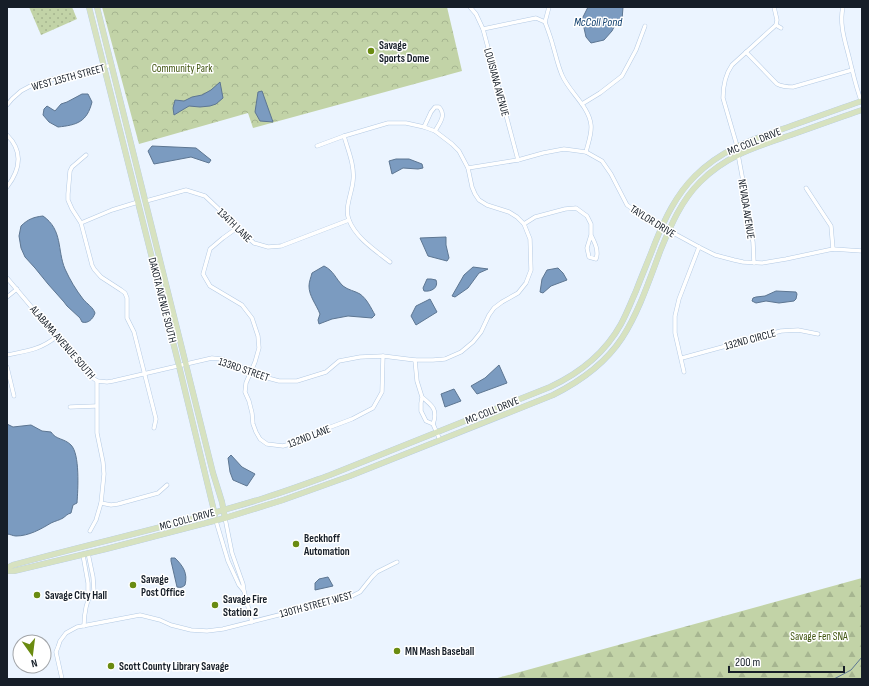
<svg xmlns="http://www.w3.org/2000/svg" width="869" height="686" font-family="'Sofia Sans Condensed',sans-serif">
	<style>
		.forest { fill: url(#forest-firs) }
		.park { fill: url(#park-crowns) }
		.garden { fill: url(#garden-dots) }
		.water { fill: #7b9bc0; stroke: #5d7692 }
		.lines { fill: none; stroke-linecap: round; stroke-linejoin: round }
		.stream { stroke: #5d7692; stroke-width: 1 }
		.minor-casing { stroke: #b4cae4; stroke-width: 4.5 }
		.secondary-casing { stroke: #b4cae4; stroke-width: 6 }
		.minor { stroke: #fff; stroke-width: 3.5 }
		.secondary { stroke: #d7e2c0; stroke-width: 5.5 }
		.poi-dot { fill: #6a8b10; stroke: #fff; stroke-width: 1.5 }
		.labels { text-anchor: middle; stroke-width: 3; stroke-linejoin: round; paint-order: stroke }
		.poi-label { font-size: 11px; font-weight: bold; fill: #161e28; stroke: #fff; text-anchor: start }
		.park-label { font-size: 11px; fill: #425612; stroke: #fff }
		.street-label { font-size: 11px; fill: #161e28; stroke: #fff }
		.water-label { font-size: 12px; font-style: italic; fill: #0e3e6d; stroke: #fff }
	</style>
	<defs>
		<pattern id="forest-firs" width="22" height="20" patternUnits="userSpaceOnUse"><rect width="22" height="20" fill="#c2d3a7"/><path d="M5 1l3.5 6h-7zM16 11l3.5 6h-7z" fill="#a6b590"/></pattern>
		<pattern id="park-crowns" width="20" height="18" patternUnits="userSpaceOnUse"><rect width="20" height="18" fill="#c2d3a7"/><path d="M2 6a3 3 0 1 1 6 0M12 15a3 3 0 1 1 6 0" fill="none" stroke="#a6b590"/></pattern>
		<pattern id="garden-dots" width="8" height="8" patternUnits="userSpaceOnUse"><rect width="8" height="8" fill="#c2d3a7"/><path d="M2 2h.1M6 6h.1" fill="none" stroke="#a6b590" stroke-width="1.8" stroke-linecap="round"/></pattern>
	</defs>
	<rect width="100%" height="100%" fill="#ebf4ff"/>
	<polygon class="forest" points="862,578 862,679 494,679"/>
	<polygon class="park" points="102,7 447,7 462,71 253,128 248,113 139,144"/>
	<polygon class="garden" points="29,7 72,7 77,19 41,35"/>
	<g class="water">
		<polygon points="588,7 623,7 622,20 620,23 614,27 612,31 604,40 591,43 586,37 582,19"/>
		<polygon points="220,82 223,98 216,104 210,106 200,107 189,106 174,115 173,108 175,100 184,101 192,97 202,95 211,90"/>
		<polygon points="262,91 273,122 260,121 255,112 258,92"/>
		<path d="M82 94H88L92 102C87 122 77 125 58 127L49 122 43 115 44 109 47 106 55 111 61 104 67 102Z"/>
		<polygon points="152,146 196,148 211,160 209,163 191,157 154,164 148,151"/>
		<polygon points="396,159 409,159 422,164 423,168 418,169 403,168 392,174 389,161"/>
		<path d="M43 216C63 230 57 250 65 269 70 280 76 290 83 299 87 304 93 307 95 313 93 319 88 324 82 322L80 318 67 306 64 302 48 284 35 268 25 257 21 248 19 236 21 226C28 219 34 217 43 216Z"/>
		<polygon points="446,237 446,245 449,258 447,261 428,256 420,238"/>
		<path d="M324 266C334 271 335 278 343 286 348 290 355 291 360 294 367 299 371 308 375 315L372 318 348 316 332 319 319 324 318 320 320 314C316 304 309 296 309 286 309 282 311 277 312 273Z"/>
		<polygon points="473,267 488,269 479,273 468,288 455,297 452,296 464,275"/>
		<polygon points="558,268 563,273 567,280 551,286 543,293 540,292 542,279 547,270"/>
		<path d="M427 279H431L436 280C439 288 431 292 424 291L423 288Z"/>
		<polygon points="776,291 796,292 797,294 796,299 794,301 779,303 766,301 756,303 752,301 753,298 756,297 765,296"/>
		<polygon points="430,299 437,312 416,325 411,316 416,306"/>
		<polygon points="499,365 507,383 477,394 471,386 485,378"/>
		<polygon points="454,389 461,401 445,407 441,394"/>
		<path d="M7 424 13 427 31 425 42 431 51 432C56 440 64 438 71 445 80 454 78 489 77 503L73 505 71 513C67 514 66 516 63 518 60 520 55 521 51 523 41 529 29 536 16 536 13 536 10 534 7 534Z"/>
		<polygon points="231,455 242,467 255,474 247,486 233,480 230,472 228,458"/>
		<path d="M171 558H175C183 566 188 573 185 585 183 587 181 588 177 587L171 561Z"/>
		<polygon points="328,577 333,586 315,590 315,583 319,579"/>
	</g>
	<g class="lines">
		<polyline class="stream" points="834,679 851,670 862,657"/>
		<g class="minor-casing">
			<g id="minor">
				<polyline points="470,7 476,14 483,29 518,160"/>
				<path d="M843 7C839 24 845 41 849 57 853 73 856 88 862 103"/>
				<polyline points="545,22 549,7"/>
				<polyline points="776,25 781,28"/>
				<path d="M483 29 536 18 545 22C548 30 551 38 553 46 556 56 558 66 562 75 569 92 589 106 591 125 592 134 588 143 586 152"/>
				<path d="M746 52 777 84C783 87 787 87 793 87L852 70"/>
				<polyline points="582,104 600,93 622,76 636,50 645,26"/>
				<polyline points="7,105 12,99 21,91 36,83 112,65"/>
				<path d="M424 127 431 112 435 107H439C447 115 439 124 435 131"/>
				<path d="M7 135C24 152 20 170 7 187"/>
				<path d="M344 136C348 150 355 166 353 181 352 193 344 208 349 220 356 238 375 250 390 262"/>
				<path d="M737 146 723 98C723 86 725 75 732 65L776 25 777 20 774 7"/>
				<polyline points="738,154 743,181 746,208 753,242 754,263"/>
				<polyline points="86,155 72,167 70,171 68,194 68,200 72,209 81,223 92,265 94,269 101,277 121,290 125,293 127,298 127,318 134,332 156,419 154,428"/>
				<polyline points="468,168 518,160 543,153 564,149 586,152 602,161 611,174 627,205 644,217 699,247 715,255 734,260 743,262 762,263 786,259 833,249 862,251"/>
				<polyline points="806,188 831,226 833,249"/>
				<polyline points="146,201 186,190 205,196 224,214 237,228 254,243 268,247 281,246 349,220"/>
				<polyline points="81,223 112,210 138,202"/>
				<path d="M524 224 535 217 565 209 576 208 587 216 591 224V235L587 248 589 257 596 259C599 251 595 243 591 235"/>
				<polyline points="237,228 223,238 210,249 203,274 210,286 242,305 252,318 258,336 259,348 255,362 246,383 245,392 249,401 252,413 253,424 256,432 260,439 267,444 283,446 304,440 328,428 352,419 373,408 382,392 383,356"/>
				<polyline points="7,278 89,375 97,381 97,433 103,462 104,474 101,503 96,520 90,531"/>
				<polyline points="7,297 17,289"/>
				<path d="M7 355C26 351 40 350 56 337"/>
				<polyline points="682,358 781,331 798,330 818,334"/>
				<path d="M415 360 417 381 422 397 421 403V411L426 421 433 424C438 410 433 406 422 397"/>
				<polyline points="7,367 14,396"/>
				<polyline points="684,372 675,333 675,316 679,299 699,247"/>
				<polyline points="97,381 107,382 113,381 212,358 222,359 264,377 279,381 297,381 326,372 339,361 360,357 383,356 415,360 433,360 445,359 461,352 473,342 481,332 489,315 494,308 502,302 518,293 526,283 531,270 530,239 524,224 517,217 509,212 487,205 479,200 475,194 472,187 468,168 459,151 452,144 435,131 424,127 406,123 388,123 344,136 317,146"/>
				<polyline points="70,407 96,406"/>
				<polyline points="433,424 440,440"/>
				<polyline points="101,503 111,505 118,504 158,493 167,485"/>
				<polyline points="225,518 232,553 243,584 244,591 252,622"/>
				<polyline points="216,521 228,561 239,585 244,591"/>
				<polyline points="83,555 88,583 88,591 90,594"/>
				<path d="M84 626C84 616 86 598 94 591L93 577 88 553"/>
				<polyline points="62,679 56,652 58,647 60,641 66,633 77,627 140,615 160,620 171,625 191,630 207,631 223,629 350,597 360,592 372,577 377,572 397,562"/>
			</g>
		</g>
		<g class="secondary-casing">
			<g id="secondary">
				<polyline points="89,7 179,366 215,515"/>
				<polyline points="97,7 213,473 222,502 225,518"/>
				<path d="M7 568 13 565C96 542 182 524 264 498 287 491 308 483 330 475L550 387C580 373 605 353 621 324 627 313 631 302 636 291 642 275 649 259 655 243 665 218 676 195 695 176 723 148 754 139 791 126 814 118 838 109 862 101"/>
				<path d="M7 571H14L106 549 225 518 283 500 350 476 553 395C581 381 605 364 622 338 639 312 650 278 661 249 671 225 681 201 700 182 727 155 756 147 791 135 814 127 838 118 862 110"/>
			</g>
		</g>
		<use href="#minor" class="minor"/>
		<use href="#secondary" class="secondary"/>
	</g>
	<g class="poi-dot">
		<circle cx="371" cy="51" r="4"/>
		<circle cx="296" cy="544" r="4"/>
		<circle cx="133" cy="585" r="4"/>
		<circle cx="37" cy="595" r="4"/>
		<circle cx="215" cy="605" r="4"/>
		<circle cx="397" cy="651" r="4"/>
		<circle cx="111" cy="666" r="4"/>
	</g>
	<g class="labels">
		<g class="poi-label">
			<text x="379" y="49">Savage<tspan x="379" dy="13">Sports Dome</tspan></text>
			<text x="304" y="542">Beckhoff<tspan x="304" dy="13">Automation</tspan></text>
			<text x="141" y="583">Savage<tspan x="141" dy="13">Post Office</tspan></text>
			<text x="45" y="599">Savage City Hall</text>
			<text x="223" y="603">Savage Fire<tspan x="223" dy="13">Station 2</tspan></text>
			<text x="405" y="655">MN Mash Baseball</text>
			<text x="119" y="670">Scott County Library Savage</text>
		</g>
		<g class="park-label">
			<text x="182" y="72">Community Park</text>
			<text x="819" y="640">Savage Fen SNA</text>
		</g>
		<g class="street-label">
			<text transform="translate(68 77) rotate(-15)" y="4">WEST 135TH STREET</text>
			<text transform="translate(497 82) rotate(75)" y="4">LOUISIANA AVENUE</text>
			<text transform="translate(754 141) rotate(-22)" y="4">MC COLL DRIVE</text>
			<text transform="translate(747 209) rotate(81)" y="4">NEVADA AVENUE</text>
			<text transform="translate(653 221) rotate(32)" y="4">TAYLOR DRIVE</text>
			<text transform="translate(235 225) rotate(44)" y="4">134TH LANE</text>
			<text transform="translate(163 300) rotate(76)" y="4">DAKOTA AVENUE SOUTH</text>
			<text transform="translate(750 339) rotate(-15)" y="4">132ND CIRCLE</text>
			<text transform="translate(63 342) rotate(49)" y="4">ALABAMA AVENUE SOUTH</text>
			<text transform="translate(244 369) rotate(19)" y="4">133RD STREET</text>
			<text transform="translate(492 410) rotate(-22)" y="4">MC COLL DRIVE</text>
			<text transform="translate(309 436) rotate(-21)" y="4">132ND LANE</text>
			<text transform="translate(187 519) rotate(-15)" y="4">MC COLL DRIVE</text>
			<text transform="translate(316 604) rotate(-15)" y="4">130TH STREET WEST</text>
		</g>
		<g class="water-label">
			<text x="598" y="26">McColl Pond</text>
		</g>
	</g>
	<rect width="869" height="686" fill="none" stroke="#161e28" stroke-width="16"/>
	<g transform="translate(32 654) rotate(166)"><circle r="19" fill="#ffffff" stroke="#a2a5a9"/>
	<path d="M0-3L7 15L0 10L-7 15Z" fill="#6a8b10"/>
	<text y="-6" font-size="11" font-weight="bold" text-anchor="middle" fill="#161e28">N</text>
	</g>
	<path d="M729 666v6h115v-6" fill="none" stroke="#161e28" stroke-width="2"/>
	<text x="735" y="666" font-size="12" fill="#161e28" stroke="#ffffff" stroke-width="3" paint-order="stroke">200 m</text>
</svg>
